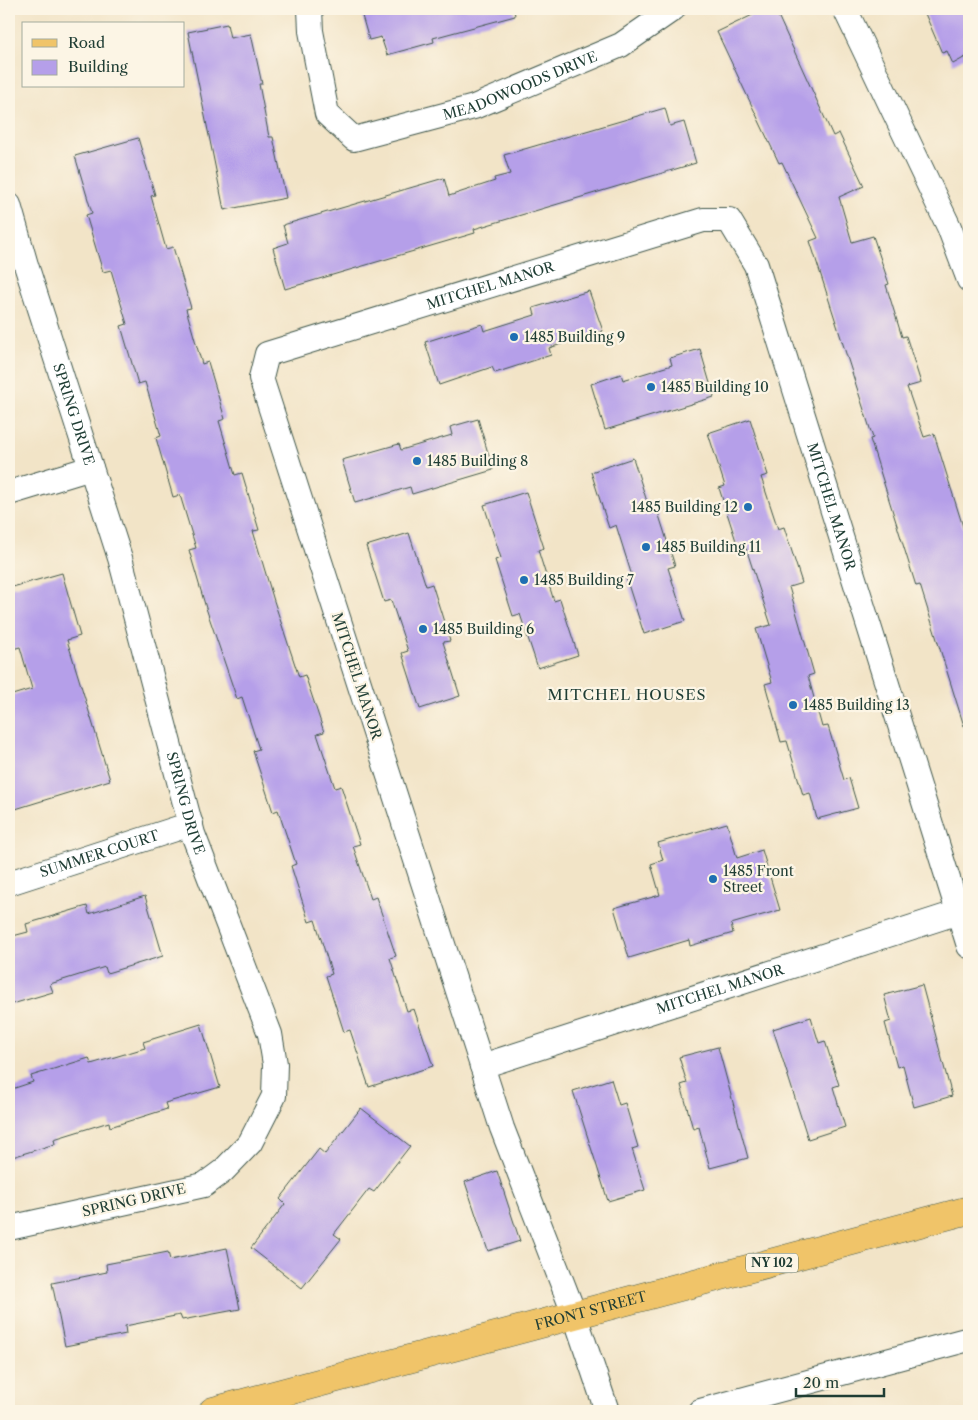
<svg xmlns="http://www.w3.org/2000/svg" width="978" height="1420" font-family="'Libre Caslon Text',serif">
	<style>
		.building { fill: #b59fe9 }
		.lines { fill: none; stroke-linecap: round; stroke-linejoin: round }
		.minor-casing { stroke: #3f564a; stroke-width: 26 }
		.primary-casing { stroke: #3f564a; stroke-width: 29 }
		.minor { stroke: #fff; stroke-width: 24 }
		.primary { stroke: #f0c469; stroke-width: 28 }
		.poi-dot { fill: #1f6fb2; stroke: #fcf5e5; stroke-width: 2 }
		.labels { text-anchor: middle; stroke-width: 4.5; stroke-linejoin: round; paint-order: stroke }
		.shield { fill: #fcf5e5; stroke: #617469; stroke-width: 1 }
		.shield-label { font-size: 12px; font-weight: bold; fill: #1f3d34 }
		.street-label { font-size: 14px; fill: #1f3d34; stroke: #fcf5e5 }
		.poi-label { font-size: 14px; fill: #1f3d34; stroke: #fcf5e5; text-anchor: start }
		.neighbourhood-label { font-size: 15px; letter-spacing: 1px; fill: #1f3d34; stroke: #fcf5e5 }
	</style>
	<rect width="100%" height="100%" fill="#fcf5e5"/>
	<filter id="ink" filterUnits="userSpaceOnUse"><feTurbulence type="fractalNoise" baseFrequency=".02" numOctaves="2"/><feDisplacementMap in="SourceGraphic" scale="10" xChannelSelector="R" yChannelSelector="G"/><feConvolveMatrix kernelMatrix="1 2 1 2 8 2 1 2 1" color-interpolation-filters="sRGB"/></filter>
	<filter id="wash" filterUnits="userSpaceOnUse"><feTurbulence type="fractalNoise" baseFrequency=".0096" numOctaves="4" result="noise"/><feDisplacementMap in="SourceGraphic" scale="20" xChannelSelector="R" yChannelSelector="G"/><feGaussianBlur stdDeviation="1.12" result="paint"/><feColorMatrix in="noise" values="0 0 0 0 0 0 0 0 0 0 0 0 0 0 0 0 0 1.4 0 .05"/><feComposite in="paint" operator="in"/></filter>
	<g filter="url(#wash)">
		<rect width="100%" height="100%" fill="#f2e4c7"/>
		<g id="blocks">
			<g class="building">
				<polygon points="360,9 514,9 515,16 433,38 434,42 387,55 381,37 369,40"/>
				<polygon points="765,9 775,9 833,136 839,133 864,186 839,197 852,242 873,236 889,284 886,285 902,337 906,336 921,383 907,387 924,437 934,434 969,546 969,725 964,726 920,585 916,586 870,439 873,438 810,241 818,238 782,162 779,163 717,32"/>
				<polygon points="923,9 969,9 969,55 953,64 947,51 942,53"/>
				<polygon points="227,24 230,38 251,34 262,84 259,84 269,137 273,137 286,198 224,210 188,32"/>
				<polygon points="665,108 670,126 684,122 696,163 474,229 475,233 285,289 273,248 288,243 283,225 444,178 449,196 495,181 494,178 510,174 504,155"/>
				<polygon points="138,138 155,195 151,196 166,249 173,247 191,308 186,309 202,364 208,362 225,419 219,421 235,475 242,473 259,530 253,531 274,601 299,677 305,675 324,732 317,734 335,788 341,786 360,844 353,846 371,899 376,897 396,956 390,958 407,1011 414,1009 433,1066 369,1087 350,1030 344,1032 326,976 332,974 315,920 309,922 291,866 296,864 278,810 273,812 253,751 259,749 242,697 237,699 206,608 189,550 196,548 180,495 173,497 156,438 161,436 145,382 138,384 121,326 127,324 111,270 103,272 86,215 92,213 75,156"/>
				<polygon points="589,291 603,331 549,348 551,355 495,373 492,367 439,385 425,342 482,324 484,331 535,315 533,308"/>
				<polygon points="700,349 714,397 605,430 591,384 621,374 623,380 672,365 670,358"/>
				<polygon points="478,419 493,470 412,494 410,487 355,503 342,460 399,444 401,450 452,435 450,427"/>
				<polygon points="750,419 768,475 761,477 778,529 784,527 802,583 789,587 814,674 808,676 822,727 828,726 844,780 849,778 858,808 817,819 810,793 803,795 787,741 781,742 765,684 772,682 756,629 771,625 744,542 737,544 719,488 725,486 708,433"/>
				<polygon points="633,458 650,511 657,509 675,566 668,568 685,621 644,634 626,578 632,576 616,525 609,528 591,472"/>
				<polygon points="526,492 544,548 538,550 554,601 560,599 578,655 538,668 520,614 513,616 495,560 501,558 484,505"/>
				<polygon points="409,533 426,586 432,584 450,641 443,642 460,696 420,709 402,653 408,651 391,600 384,602 366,546"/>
				<polygon points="62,573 80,636 67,640 110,780 9,811 9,696 32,689 20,647 9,650 9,588"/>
				<polygon points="727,823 737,858 762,850 780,910 731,924 733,933 690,946 689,940 629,958 614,908 660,895 651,864 663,860 658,843"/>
				<polygon points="145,896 163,956 107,973 105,967 50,984 53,992 9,1005 9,937 28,932 26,924 87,906 89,914"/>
				<polygon points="922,985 952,1096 914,1107 903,1065 897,1067 885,1023 891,1021 884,995"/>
				<polygon points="811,1017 819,1043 825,1041 839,1085 833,1087 845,1127 808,1139 773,1029"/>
				<polygon points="201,1024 220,1087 165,1103 167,1109 110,1127 109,1122 54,1139 55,1144 9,1158 9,1090 33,1082 31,1076 89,1058 91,1064 145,1048 143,1042"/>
				<polygon points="718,1047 748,1158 710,1168 699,1127 693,1129 681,1085 687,1083 679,1057"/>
				<polygon points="611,1079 619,1105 625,1103 638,1147 632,1149 645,1190 608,1201 573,1091"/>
				<polygon points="361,1108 410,1146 374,1192 369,1189 334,1234 341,1239 302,1288 251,1248 285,1204 280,1199 319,1149 325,1154"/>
				<polygon points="497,1171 520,1241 488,1251 465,1182"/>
				<polygon points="227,1248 240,1309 182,1320 180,1315 125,1326 126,1334 65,1346 52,1283 107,1272 106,1264 168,1252 170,1260"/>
			</g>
		</g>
	</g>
	<g filter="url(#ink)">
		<use href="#blocks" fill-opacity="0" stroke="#3f564a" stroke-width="1"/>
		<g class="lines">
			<g class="minor-casing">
				<g id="minor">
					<path id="s1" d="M310 9 311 31 327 114 354 139 474 107 621 45 673 9"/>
					<polyline points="845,9 949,227 969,280"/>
					<path id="s2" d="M9 205 26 265 120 558 193 834 270 1034 275 1064 274 1096 250 1143 223 1171 204 1185 9 1228"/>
					<polyline points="9,493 91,468"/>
					<path id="s3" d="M9 883 191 824"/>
					<path id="s4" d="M482 1066 959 912"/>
					<path id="s5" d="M607 1411 575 1316 502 1128 261 378 267 354 703 220H729L756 265 969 946"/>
					<polyline points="700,1411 969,1339"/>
				</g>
			</g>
			<g class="primary-casing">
				<g id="primary">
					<path id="s6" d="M213 1411 969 1210"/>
				</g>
			</g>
			<use href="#minor" class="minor"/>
			<use href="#primary" class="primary"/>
		</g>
	</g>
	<g class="poi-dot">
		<circle cx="514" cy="337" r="5"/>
		<circle cx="651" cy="387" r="5"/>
		<circle cx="417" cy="461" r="5"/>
		<circle cx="748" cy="507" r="5"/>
		<circle cx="646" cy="547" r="5"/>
		<circle cx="524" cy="580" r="5"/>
		<circle cx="423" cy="629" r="5"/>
		<circle cx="793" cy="705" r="5"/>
		<circle cx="713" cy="879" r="5"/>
	</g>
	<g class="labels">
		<rect class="shield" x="746" y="1253.5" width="52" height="19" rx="4"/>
		<g class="shield-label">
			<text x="772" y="1267">NY 102</text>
		</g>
		<g class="street-label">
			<text dy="5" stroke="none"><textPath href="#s1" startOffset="318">MEADOWOODS DRIVE</textPath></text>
			<text dy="5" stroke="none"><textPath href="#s5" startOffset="1348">MITCHEL MANOR</textPath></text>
			<text dy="5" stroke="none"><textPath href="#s2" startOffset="219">SPRING DRIVE</textPath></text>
			<text dy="5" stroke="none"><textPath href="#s5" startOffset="1902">MITCHEL MANOR</textPath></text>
			<text transform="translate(357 676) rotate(72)" y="5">MITCHEL MANOR</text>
			<text dy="5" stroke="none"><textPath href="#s2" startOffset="624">SPRING DRIVE</textPath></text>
			<text dy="5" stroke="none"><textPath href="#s3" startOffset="95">SUMMER COURT</textPath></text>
			<text dy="5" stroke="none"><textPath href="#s4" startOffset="250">MITCHEL MANOR</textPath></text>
			<text transform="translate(134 1200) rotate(-13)" y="5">SPRING DRIVE</text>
			<text dy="5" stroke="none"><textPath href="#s6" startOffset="391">FRONT STREET</textPath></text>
		</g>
		<g class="poi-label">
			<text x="524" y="342">1485 Building 9</text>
			<text x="661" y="392">1485 Building 10</text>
			<text x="427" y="466">1485 Building 8</text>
			<text x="738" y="512" text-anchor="end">1485 Building 12</text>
			<text x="656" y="552">1485 Building 11</text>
			<text x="534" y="585">1485 Building 7</text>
			<text x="433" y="634">1485 Building 6</text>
			<text x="803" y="710">1485 Building 13</text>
			<text x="723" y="876">1485 Front<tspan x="723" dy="16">Street</tspan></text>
		</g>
		<g class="neighbourhood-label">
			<text x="627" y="700">MITCHEL HOUSES</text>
		</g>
	</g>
	<rect width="978" height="1420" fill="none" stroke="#fcf5e5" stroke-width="30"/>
	<rect x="22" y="22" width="162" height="65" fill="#fcf5e5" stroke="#a4ab9e"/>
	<rect x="32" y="39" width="25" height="8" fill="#f0c469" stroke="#a4ab9e"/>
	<text x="68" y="48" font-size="15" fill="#1f3d34">Road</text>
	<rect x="32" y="60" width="25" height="15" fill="#b59fe9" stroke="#a4ab9e"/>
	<text x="68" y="72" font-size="15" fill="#1f3d34">Building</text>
	<path d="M796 1388v8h88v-8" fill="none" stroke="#1f3d34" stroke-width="2.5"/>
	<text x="803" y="1388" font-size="15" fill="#1f3d34" stroke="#fcf5e5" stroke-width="4" paint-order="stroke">20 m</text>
</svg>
